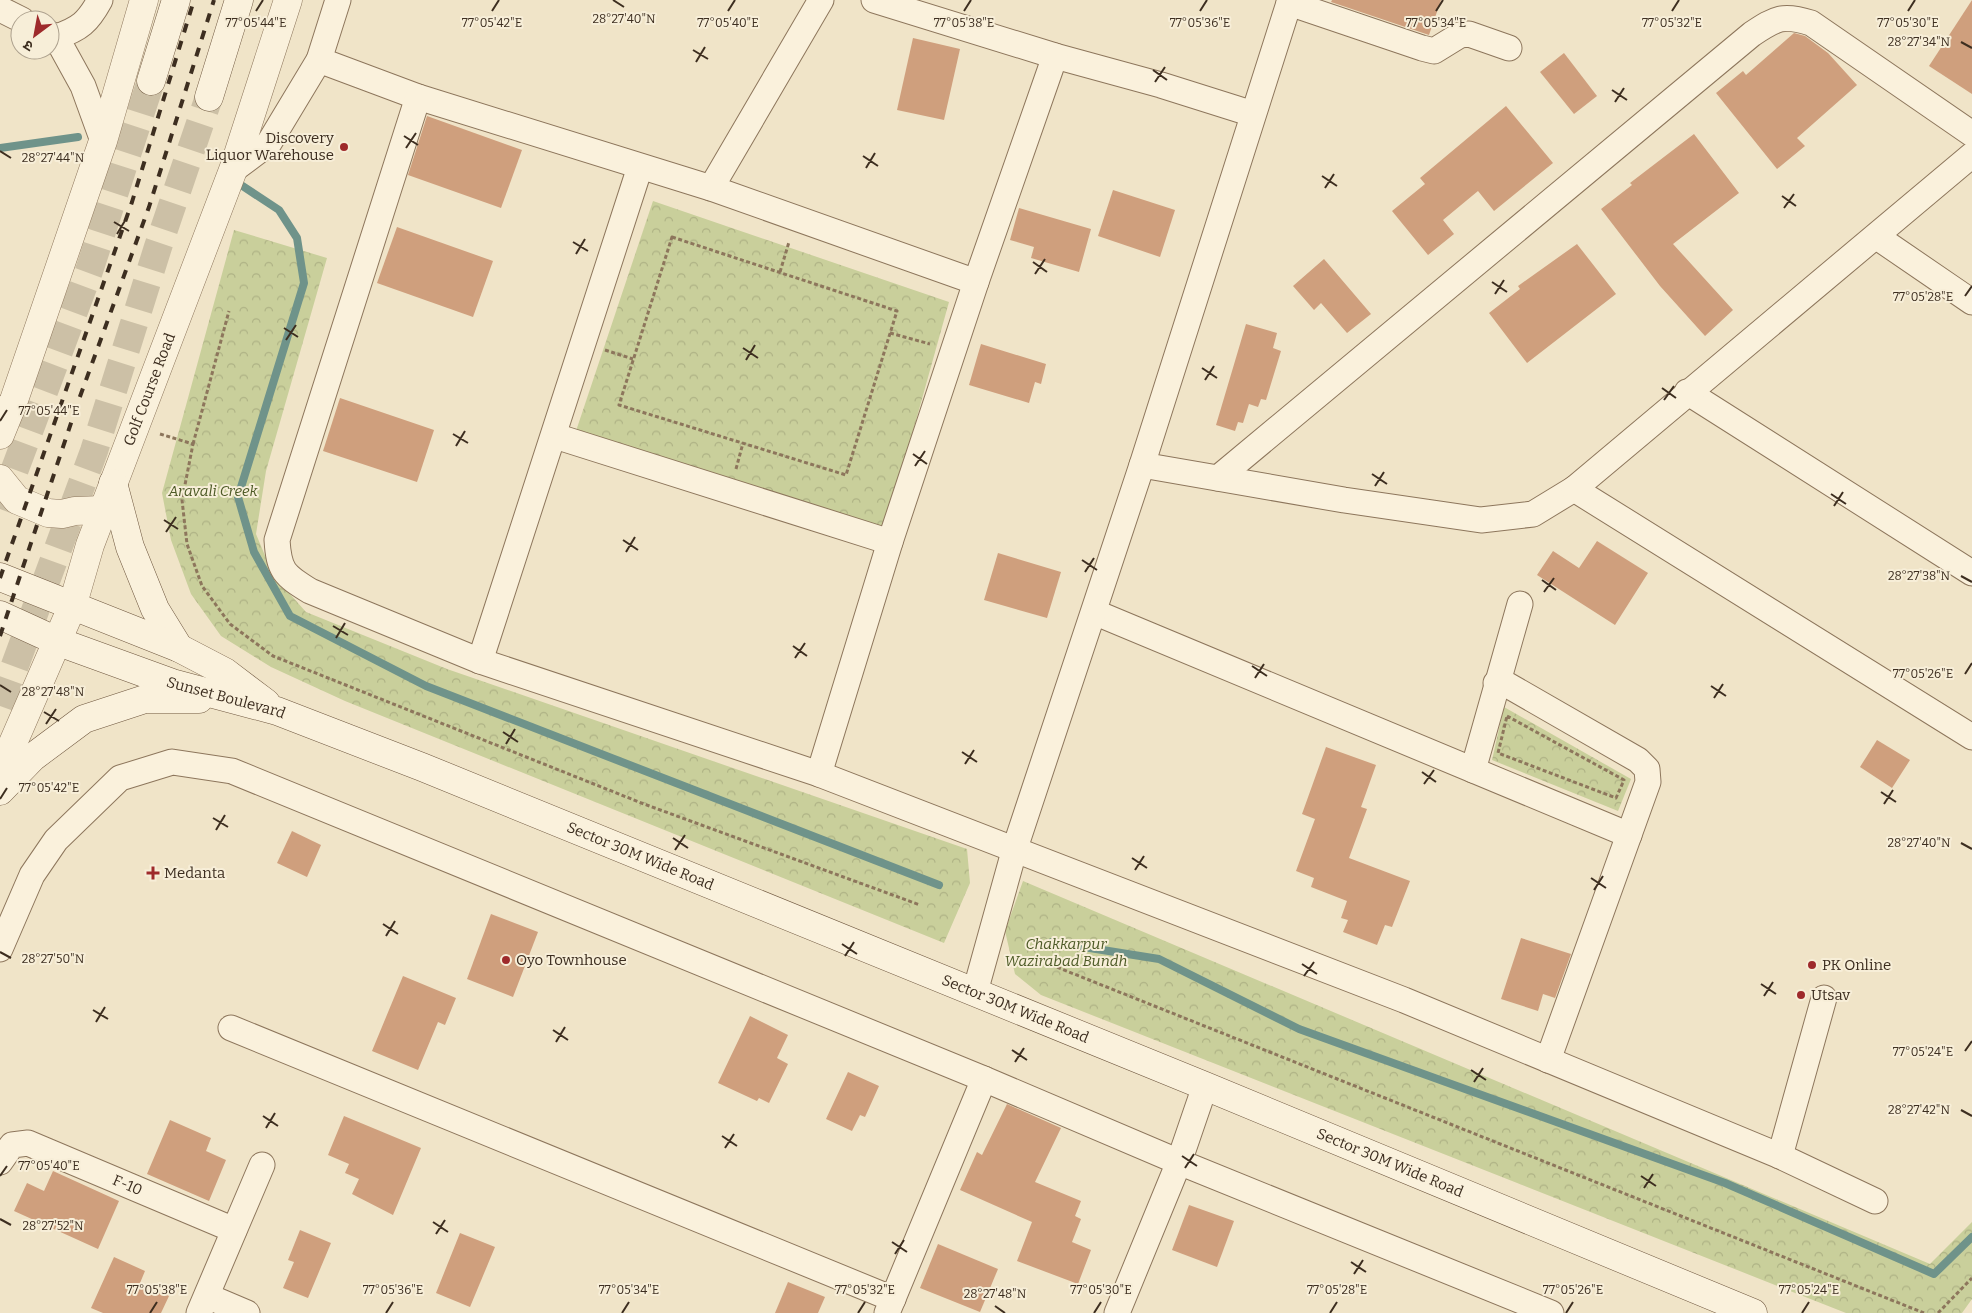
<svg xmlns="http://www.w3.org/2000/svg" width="1972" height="1313" font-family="Bitter,'Noto Sans Devanagari',serif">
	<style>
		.forest { fill: url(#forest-crowns) }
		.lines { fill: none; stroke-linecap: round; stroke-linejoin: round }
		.stream { stroke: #6f938a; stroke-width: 8 }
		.building { fill: #cf9f7d }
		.secondary-tunnel { stroke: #ccc0a6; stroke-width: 28; stroke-dasharray: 28 14; stroke-linecap: butt }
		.minor-casing { stroke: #8d765c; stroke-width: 27 }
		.tertiary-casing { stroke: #8d765c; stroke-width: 29 }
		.secondary-casing { stroke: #6f573f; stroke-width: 29 }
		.path { stroke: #8d765c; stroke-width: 3; stroke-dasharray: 4 2.5; stroke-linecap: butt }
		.minor { stroke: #faf1dc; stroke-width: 25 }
		.tertiary { stroke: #faf1dc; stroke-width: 28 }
		.secondary { stroke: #faf1dc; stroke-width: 28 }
		.rail { stroke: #3d2e20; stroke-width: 4; stroke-dasharray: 9 9; stroke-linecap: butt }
		.ticks { fill: none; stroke: #3d2e20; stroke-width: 2 }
		.poi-dot { fill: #9e2a2b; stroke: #f7eed8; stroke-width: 2 }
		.labels { text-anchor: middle; stroke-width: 4; stroke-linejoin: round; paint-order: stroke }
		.poi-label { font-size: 15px; fill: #3d2e20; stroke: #f7eed8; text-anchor: start }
		.street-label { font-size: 15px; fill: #3d2e20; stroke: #f7eed8 }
		.park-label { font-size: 15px; font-style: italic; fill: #4d5a26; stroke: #f7eed8 }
		.ticks-label { font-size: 12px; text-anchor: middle; fill: #3d2e20; stroke: #f7eed8; stroke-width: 4; stroke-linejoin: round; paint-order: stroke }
	</style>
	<defs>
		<pattern id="forest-crowns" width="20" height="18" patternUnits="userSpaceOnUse" patternTransform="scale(1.25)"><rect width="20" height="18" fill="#c9cf9b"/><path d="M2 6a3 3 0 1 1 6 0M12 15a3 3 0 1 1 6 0" fill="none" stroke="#aeb285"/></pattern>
	</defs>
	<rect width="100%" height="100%" fill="#f0e4c8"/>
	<g class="forest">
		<polygon points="653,201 949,302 886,528 576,431"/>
		<polygon points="234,230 327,258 266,471 256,534 273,575 306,612 447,669 967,849 970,883 944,943 345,701 271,667 221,636 191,594 171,540 162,493"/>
		<polygon points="1504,707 1631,779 1618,811 1492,760"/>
		<polygon points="1023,881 1930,1264 1972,1222 1972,1299 1962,1313 1846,1313 1041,995 1015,974 1005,931"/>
	</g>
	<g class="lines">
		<g class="stream">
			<polyline points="0,148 78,137"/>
			<polyline points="235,181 279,210 297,238 304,283 238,497 254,552 290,616 426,686 939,885"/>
			<polyline points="1052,942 1159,959 1299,1029 1725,1183 1934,1274 1972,1237"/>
		</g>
	</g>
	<g class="building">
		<polygon points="1332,0 1441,0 1429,35 1331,2"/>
		<polygon points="1972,0 1972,94 1929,66"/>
		<polygon points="1794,33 1805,36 1828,53 1857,85 1797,138 1805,146 1777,169 1716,93 1743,71 1746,75"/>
		<polygon points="913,38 960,49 944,120 897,110"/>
		<polygon points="1564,53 1597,96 1574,114 1540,72"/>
		<polygon points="1506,106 1553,163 1494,211 1478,191 1443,220 1454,234 1428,255 1392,211 1425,184 1420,178"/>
		<polygon points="427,116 522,150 501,208 408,175"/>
		<polygon points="1694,134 1739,193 1673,244 1733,310 1705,336 1660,286 1601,209 1632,185 1630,183"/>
		<polygon points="1113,190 1175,210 1160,257 1098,236"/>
		<polygon points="1019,208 1091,229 1079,272 1031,258 1034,247 1010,240"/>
		<polygon points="397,227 493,261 473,317 377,283"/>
		<polygon points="1577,244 1616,294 1527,363 1489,313 1520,289 1518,286"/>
		<polygon points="1324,259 1371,314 1347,333 1321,303 1314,310 1293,286"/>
		<polygon points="1246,324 1277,333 1273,348 1281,351 1266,400 1261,399 1258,407 1249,404 1243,423 1238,422 1235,431 1216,425"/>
		<polygon points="981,344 1046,364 1041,384 1035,382 1029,403 969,385"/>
		<polygon points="340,398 434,430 417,482 323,451"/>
		<polygon points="1597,541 1648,573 1615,625 1537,575 1553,551 1579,568"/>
		<polygon points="998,553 1061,572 1047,618 984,600"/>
		<polygon points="1877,740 1910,760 1892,788 1860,767"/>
		<polygon points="1326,747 1376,765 1361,807 1367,809 1349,858 1410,881 1392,927 1385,925 1377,945 1343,932 1348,920 1341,918 1347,901 1311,887 1314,878 1296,871 1315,819 1302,814"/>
		<polygon points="292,831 321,845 307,877 277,863"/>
		<polygon points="491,914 538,932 513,997 467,979"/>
		<polygon points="1521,938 1571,954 1555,998 1543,994 1538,1011 1501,999"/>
		<polygon points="403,976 456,998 445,1025 438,1022 418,1070 372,1051"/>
		<polygon points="750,1016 788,1035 777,1058 788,1064 769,1103 759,1098 757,1101 718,1083"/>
		<polygon points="848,1072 879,1086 865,1117 860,1115 852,1131 826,1119"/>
		<polygon points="1007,1104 1061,1128 1035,1182 1081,1201 1075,1216 1081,1219 1072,1242 1091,1250 1078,1284 1017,1261 1032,1222 960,1190 977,1152 982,1155"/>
		<polygon points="344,1116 421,1148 393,1215 352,1194 359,1179 345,1173 349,1164 328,1155"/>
		<polygon points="170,1120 211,1138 206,1151 226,1160 209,1201 147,1174"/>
		<polygon points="53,1171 119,1201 98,1249 14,1211 27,1183 44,1191"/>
		<polygon points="1189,1205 1234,1221 1217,1267 1172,1250"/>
		<polygon points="300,1230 331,1243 308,1298 283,1288 294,1262 288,1260"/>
		<polygon points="460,1233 495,1247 470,1307 436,1293"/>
		<polygon points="938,1244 998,1269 980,1312 920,1288"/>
		<polygon points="114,1257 145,1271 140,1283 169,1296 161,1313 103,1313 91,1308"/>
		<polygon points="788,1282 825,1297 818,1313 775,1313"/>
	</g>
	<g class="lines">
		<g class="secondary-tunnel">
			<polyline points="0,509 89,271 151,81"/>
			<polyline points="0,706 94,451 158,247 209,97"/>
		</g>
		<g class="minor-casing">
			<g id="minor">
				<polyline points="874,0 1055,56 1161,85 1253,114"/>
				<polyline points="1289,3 1422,48 1434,51 1460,35 1469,34 1509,48"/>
				<polyline points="0,9 22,20"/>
				<polyline points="50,34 56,37 83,86 103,141"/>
				<path d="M56 37C80 29 88 22 100 0"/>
				<polyline points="319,60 418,97"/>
				<polyline points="233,170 269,143 319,60 338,0"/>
				<polyline points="711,188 821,0"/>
				<polyline points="1877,237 1972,302"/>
				<path d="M976 282 711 188 418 97 277 540C279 571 284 575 310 591L480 661 819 774 1404 1000 1780 1156 1875 1201"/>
				<polyline points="1687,392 1972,573"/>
				<polyline points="555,436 890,542"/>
				<polyline points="1142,465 1344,500 1481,520 1533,514 1574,489 1972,155"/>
				<path d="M1218 478 1752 34C1776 18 1783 14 1811 23L1972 134"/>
				<polyline points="1574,489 1972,737"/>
				<polyline points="1094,612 1629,835"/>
				<polyline points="480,661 640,167"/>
				<polyline points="1496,683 1504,683 1638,760 1647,769 1648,782 1548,1060"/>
				<polyline points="1473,770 1520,604"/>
				<polyline points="819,774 890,542 976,282 1055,56"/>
				<polyline points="0,949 32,875 56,840 120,778 172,762 232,771 984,1079 1179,1162 1551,1313"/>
				<polyline points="975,992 1015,848 1142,465 1290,0"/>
				<polyline points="231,1028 893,1299"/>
				<polyline points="1780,1156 1824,998"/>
				<path id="s1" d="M0 1162 12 1145 28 1143 234 1230"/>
				<polyline points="207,1296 247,1313"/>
				<polyline points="199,1313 262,1165"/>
				<polyline points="887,1313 984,1079"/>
				<polyline points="1117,1313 1179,1162 1205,1086"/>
			</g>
		</g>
		<g class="tertiary-casing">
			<g id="tertiary">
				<polyline points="0,435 13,403 103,141 144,0"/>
				<polyline points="0,479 17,500 48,513 62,514 75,511 102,510"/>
				<path id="s2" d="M0 773 72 607 90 545 233 170 288 0"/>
			</g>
		</g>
		<g class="secondary-casing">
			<g id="secondary">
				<polyline points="151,81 176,0"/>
				<polyline points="209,97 239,0"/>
				<polyline points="0,417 13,403"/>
				<polyline points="113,483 130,547 155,609 179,648"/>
				<polyline points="0,577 179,648 225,672 266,703"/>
				<path id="s3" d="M0 615 59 642 172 683 277 711 422 767 1205 1086 1753 1313"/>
				<polyline points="0,791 33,757 84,719 145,699 199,699"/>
			</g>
		</g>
		<g class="path">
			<polygon points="672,237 897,311 846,475 619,405"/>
			<polyline points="780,272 789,242"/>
			<polyline points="890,333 930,344"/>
			<polyline points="605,350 633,359"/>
			<polyline points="160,434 193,444 182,500 187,544 202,586 230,624 273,656 644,804 920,905"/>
			<polyline points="193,444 229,311"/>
			<polyline points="736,469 743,443"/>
			<polygon points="1507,716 1624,780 1616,798 1498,753"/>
			<polyline points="1039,960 1924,1313"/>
			<polyline points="1938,1313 1972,1278"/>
		</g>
		<use href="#minor" class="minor"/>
		<use href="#tertiary" class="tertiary"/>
		<use href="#secondary" class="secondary"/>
		<g class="rail">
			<polyline points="0,578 132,202 194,0"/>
			<polyline points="0,636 78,402 149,207 214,0"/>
		</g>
	</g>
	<path class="ticks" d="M613 0 624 7M256 11 263 0M492 11 499 0M728 11 735 0M964 11 971 0M1200 11 1207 0M1436 11 1443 0M1672 11 1679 0M1908 11 1915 0M1961 42 1972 48M693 50 708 59M696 62 705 47M1153 70 1167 80M1155 82 1165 67M1612 90 1627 100M1615 102 1624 88M404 136 418 145M406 148 416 133M0 151 11 158M863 156 878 166M866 168 875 153M1322 176 1337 186M1325 188 1334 174M1782 196 1796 206M1784 208 1794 194M114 222 129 231M117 234 126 219M573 242 588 251M576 254 585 239M1033 262 1047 272M1035 274 1045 259M1492 282 1507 292M1495 294 1504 280M1965 296 1972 286M284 328 298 337M286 340 296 325M743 348 758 358M746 360 755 345M1202 368 1217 378M1205 380 1214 366M1662 388 1676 398M1664 400 1674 386M0 421 7 410M453 434 468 443M456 446 465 431M913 454 927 464M915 466 925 451M1372 474 1387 484M1375 486 1384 472M1831 494 1846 504M1834 506 1843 492M164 520 178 529M166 532 176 517M623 540 638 550M626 552 635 537M1082 560 1097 570M1085 572 1094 558M1961 576 1972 582M1542 580 1556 590M1544 592 1554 578M333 626 348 635M336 638 345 623M793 646 807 656M795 658 805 643M1252 666 1267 676M1965 674 1972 663M1255 678 1264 664M0 685 11 692M1711 686 1726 696M1714 698 1723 684M44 712 59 721M46 724 56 709M503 732 518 742M506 744 515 729M962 752 977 762M965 764 974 750M1422 772 1436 782M1424 784 1434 770M1881 792 1896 802M0 799 7 788M1884 804 1893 790M213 818 228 827M216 830 225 815M673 838 688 848M1961 843 1972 849M675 850 685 835M1132 858 1147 868M1135 870 1144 856M1591 878 1606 888M1594 890 1603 876M383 924 398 934M386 936 395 921M842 944 857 954M0 952 11 958M845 956 854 942M1302 964 1317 974M1304 976 1314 962M1761 984 1776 994M1764 996 1773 982M93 1010 108 1019M96 1022 105 1007M553 1030 568 1040M556 1042 565 1027M1012 1050 1027 1060M1965 1051 1972 1041M1015 1062 1024 1048M1471 1070 1486 1080M1474 1082 1483 1068M1961 1110 1972 1116M263 1116 278 1126M266 1128 275 1113M722 1136 737 1146M725 1148 734 1134M1182 1156 1197 1166M1185 1168 1194 1154M0 1176 7 1166M1641 1176 1656 1186M1644 1188 1653 1174M0 1219 11 1225M433 1222 448 1232M436 1234 445 1220M892 1242 907 1252M895 1254 904 1240M1351 1262 1366 1272M1354 1274 1363 1260M995 1306 1005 1313M150 1313 157 1302M386 1313 393 1302M622 1313 629 1302M858 1313 865 1302M1094 1313 1101 1302M1330 1313 1337 1302M1566 1313 1573 1302M1802 1313 1809 1302"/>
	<g class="poi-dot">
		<circle cx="344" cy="147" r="5"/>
		<path d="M150.5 865.5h5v5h5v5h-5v5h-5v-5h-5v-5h5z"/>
		<circle cx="506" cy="960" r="5"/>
		<circle cx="1812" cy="965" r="5"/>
		<circle cx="1801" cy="995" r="5"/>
	</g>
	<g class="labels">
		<g class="poi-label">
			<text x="334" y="143" text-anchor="end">Discovery<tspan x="334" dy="17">Liquor Warehouse</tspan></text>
			<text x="164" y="878">Medanta</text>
			<text x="516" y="965">Oyo Townhouse</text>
			<text x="1822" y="970">PK Online</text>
			<text x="1811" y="1000">Utsav</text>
		</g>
		<g class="street-label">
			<text dy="5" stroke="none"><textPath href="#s2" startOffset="412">Golf Course Road</textPath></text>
			<text dy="5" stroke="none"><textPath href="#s3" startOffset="241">Sunset Boulevard</textPath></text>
			<text dy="5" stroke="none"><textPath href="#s3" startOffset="685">Sector 30M Wide Road</textPath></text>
			<text dy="5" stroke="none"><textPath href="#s3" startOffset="1090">Sector 30M Wide Road</textPath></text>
			<text dy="5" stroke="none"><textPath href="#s3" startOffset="1495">Sector 30M Wide Road</textPath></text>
			<text dy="5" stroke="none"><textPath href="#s1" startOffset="145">F-10</textPath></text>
		</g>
		<g class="park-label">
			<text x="213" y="496">Aravali Creek</text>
			<text x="1066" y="949">Chakkarpur<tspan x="1066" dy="17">Wazirabad Bundh</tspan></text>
		</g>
	</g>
	<g class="ticks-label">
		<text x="624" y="23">28°27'40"N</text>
		<text x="256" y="27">77°05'44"E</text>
		<text x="492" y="27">77°05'42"E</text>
		<text x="728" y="27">77°05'40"E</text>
		<text x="964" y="27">77°05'38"E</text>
		<text x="1200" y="27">77°05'36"E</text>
		<text x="1436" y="27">77°05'34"E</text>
		<text x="1672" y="27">77°05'32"E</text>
		<text x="1908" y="27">77°05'30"E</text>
		<text x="1919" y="46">28°27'34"N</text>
		<text x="53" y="162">28°27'44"N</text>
		<text x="1923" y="301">77°05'28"E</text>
		<text x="49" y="415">77°05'44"E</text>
		<text x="1919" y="580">28°27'38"N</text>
		<text x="1923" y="678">77°05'26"E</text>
		<text x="53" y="696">28°27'48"N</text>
		<text x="49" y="792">77°05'42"E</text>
		<text x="1919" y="847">28°27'40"N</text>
		<text x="53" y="963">28°27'50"N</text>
		<text x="1923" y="1056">77°05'24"E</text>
		<text x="1919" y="1114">28°27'42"N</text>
		<text x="49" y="1170">77°05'40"E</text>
		<text x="53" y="1230">28°27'52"N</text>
		<text x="157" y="1294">77°05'38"E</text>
		<text x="393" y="1294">77°05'36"E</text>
		<text x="629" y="1294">77°05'34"E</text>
		<text x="865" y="1294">77°05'32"E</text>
		<text x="1101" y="1294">77°05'30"E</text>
		<text x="1337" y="1294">77°05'28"E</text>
		<text x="1573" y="1294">77°05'26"E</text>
		<text x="1809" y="1294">77°05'24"E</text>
		<text x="995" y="1298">28°27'48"N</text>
	</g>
	<g transform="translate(35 35) rotate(212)"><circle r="24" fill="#f7eed8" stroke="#ada18e"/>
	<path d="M0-4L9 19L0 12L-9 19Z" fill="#9e2a2b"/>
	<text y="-8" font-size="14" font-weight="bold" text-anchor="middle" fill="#3d2e20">उ</text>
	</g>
</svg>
